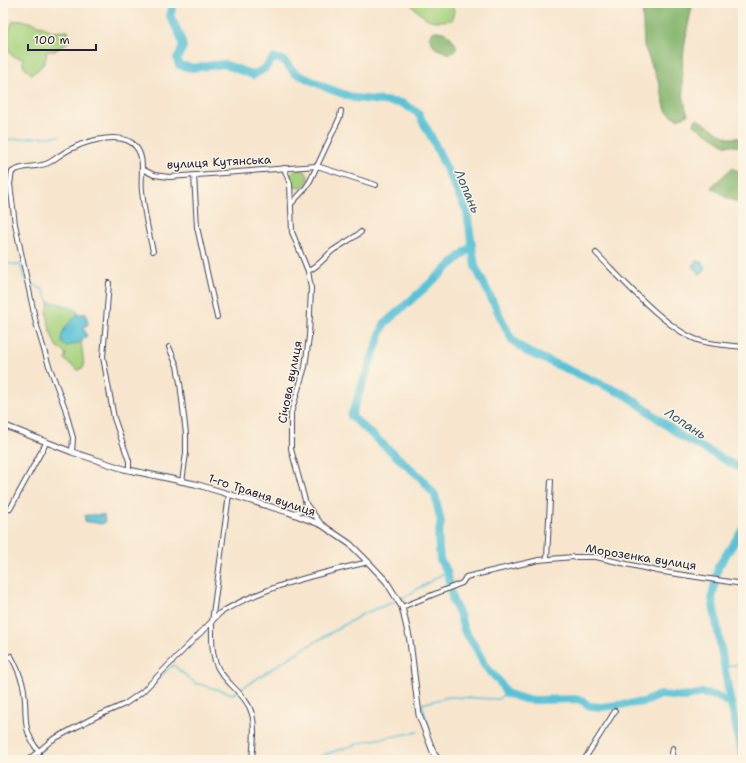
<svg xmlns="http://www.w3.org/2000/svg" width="746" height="763" font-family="'Shantell Sans',sans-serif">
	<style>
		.green { fill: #a7d380; stroke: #647a5e }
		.forest { fill: #85b56e; stroke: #546c54 }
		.water { fill: #5ac2d7; stroke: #3e7289 }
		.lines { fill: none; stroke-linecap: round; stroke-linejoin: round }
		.stream { stroke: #5ac2d7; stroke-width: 1.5 }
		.river { stroke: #5ac2d7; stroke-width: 8 }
		.minor-casing { stroke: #423f51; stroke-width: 6 }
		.tertiary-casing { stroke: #423f51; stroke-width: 7 }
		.minor { stroke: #fff; stroke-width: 4 }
		.tertiary { stroke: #fff; stroke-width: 5 }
		.labels { text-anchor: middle; stroke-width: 3; stroke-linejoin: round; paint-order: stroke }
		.street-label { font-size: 12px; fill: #22223b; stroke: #fcf5e5 }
		.water-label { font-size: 13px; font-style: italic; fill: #365a72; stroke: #fcf5e5 }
	</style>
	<rect width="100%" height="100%" fill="#fcf5e5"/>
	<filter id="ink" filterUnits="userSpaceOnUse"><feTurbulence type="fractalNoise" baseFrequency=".025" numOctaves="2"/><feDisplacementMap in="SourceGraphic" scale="8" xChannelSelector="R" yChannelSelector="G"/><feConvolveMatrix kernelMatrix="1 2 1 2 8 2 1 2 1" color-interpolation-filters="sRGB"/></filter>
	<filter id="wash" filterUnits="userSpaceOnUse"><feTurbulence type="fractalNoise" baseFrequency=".012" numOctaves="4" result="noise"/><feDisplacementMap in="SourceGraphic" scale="16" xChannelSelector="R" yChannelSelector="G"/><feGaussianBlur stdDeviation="0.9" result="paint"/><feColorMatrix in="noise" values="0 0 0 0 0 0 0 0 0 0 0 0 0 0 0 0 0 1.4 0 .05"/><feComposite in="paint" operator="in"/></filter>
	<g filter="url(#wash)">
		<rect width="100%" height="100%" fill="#f7e5cd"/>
		<g class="green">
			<path d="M409 3H450L454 10 452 20C427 23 427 20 409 3Z"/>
			<path d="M22 20 43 26 54 32 68 31 71 40 55 51H47C46 63 42 68 31 74L23 65V59L12 56C5 43 7 34 13 21Z"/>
			<circle cx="299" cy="178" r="9"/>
			<polygon points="49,302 61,304 76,310 78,314 67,325 61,339 81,340 84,367 78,370 66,361 64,359 66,354 56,346 50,331 47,312"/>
		</g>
		<g class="forest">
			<path d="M642 3H693C685 37 676 81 688 115L677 119 666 111 659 83 644 46Z"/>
			<path d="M434 31C447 31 452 36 457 48L450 54 435 48 429 37Z"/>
			<polygon points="697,119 728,138 743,138 743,147 725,145 694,125 695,120"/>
			<polygon points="732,168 743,173 743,205 725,197 711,187"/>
		</g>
		<g class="water">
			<polygon points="696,261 702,262 705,268 703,273 699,274 692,266"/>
			<path d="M78 314H86L88 324 83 328C84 330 87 334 86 337 82 343 73 345 66 346L62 343C59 331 70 322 78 314Z"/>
			<polygon points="85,515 104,515 105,522 101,524 85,521"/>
		</g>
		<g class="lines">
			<g class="stream">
				<polyline points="3,140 60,136"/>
				<polyline points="3,261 10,264 20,265 25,280"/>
				<polyline points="29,282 43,290 49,302 61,304 76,310 78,314"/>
				<polyline points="400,600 447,571"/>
				<polyline points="724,667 743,663"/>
				<polyline points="150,686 173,665 195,683 233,694 298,652 363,614 396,601"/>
				<polyline points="429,729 422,704 449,697 498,699 506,693"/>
				<polyline points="32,759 46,747"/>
				<polyline points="324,760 323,755 367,741 418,732"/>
			</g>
			<g class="river">
				<polyline points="174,3 170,16 180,35 183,47 177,59 179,65 192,68 224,64 253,75 264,69 274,58 283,60 295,73 327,88 354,98 402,103 418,113 432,138 467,212 475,266 512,340 526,351 628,396 681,436 743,470"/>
				<polyline points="472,246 384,324 351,416 421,478 435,495 441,522 438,536 440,560 447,571 453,602 460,615 464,630 476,648 485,666 499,681 506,693 524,699 535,700 579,699 590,706 601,707 644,702 660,695 684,697 702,693 716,696 731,704"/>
				<polyline points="743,529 718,567 712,598 730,699 743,758"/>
			</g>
		</g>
	</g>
	<g filter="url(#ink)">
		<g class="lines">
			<g class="minor-casing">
				<g id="minor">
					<polyline points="284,168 290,184 292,232 308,271 311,288 309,337 305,367 291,413 291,449 306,504 322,525"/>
					<polyline points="142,169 154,175 169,177 317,166 376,185"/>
					<polyline points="194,175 197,227 217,317"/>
					<polyline points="3,184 10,184"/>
					<polyline points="291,204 304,190 310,181 340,117 341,111"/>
					<path d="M596 253C621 278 668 332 701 341 715 345 729 345 743 347"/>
					<path d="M308 271C318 267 324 258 332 251 342 244 351 240 361 232"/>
					<polyline points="109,283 103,357 114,418 129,461 129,470"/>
					<polyline points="743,321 741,326 743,336"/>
					<polyline points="169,347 177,366 180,383 186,434 186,453 182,482"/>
					<path d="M72 452 73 438 65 408 48 363 36 323 15 224 10 184 12 172C23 164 38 169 50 162 58 157 65 151 73 148 89 140 124 131 136 147 146 159 140 177 142 191 144 212 148 231 153 251"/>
					<path d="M229 494 212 622C212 636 211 655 218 668 227 685 247 695 252 714 256 729 253 745 252 760"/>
					<polyline points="10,509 46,443"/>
					<polyline points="291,513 302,511 306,504"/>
					<polyline points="547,558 551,481"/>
					<polyline points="402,607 462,583 466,577 539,560 573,557 596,557 657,571 743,584"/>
					<path d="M3 661 11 656C16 665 20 675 23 685 29 714 19 726 39 752"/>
					<path d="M28 760 52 740 93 718 125 704 142 692 220 613C264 586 319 574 368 562"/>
					<polyline points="584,760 615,711"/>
					<polyline points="671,760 673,748"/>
				</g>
			</g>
			<g class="tertiary-casing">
				<polyline id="tertiary" points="3,425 72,452 124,469 195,484 288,512 322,525 350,544 368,562 386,581 402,607 410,641 419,715 434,754 439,760"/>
			</g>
			<use href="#minor" class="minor"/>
			<use href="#tertiary" class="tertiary"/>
		</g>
	</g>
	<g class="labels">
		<g class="street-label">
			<text transform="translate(219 162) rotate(-3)" y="4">вулиця Кутянська</text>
			<text transform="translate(290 382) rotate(-79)" y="4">Січова вулиця</text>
			<text transform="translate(262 495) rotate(18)" y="4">1-го Травня вулиця</text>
			<text transform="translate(641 557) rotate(9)" y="4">Морозенка вулиця</text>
		</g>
		<g class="water-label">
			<text transform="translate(468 191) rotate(67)" y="5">Лопань</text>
			<text transform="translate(686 423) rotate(33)" y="5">Лопань</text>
		</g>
	</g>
	<rect width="746" height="763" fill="none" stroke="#fcf5e5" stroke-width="16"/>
	<path d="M28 44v6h68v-6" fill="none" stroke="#22223b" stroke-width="2"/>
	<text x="34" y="44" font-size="12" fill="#22223b" stroke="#fcf5e5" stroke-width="3" paint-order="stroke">100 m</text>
</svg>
